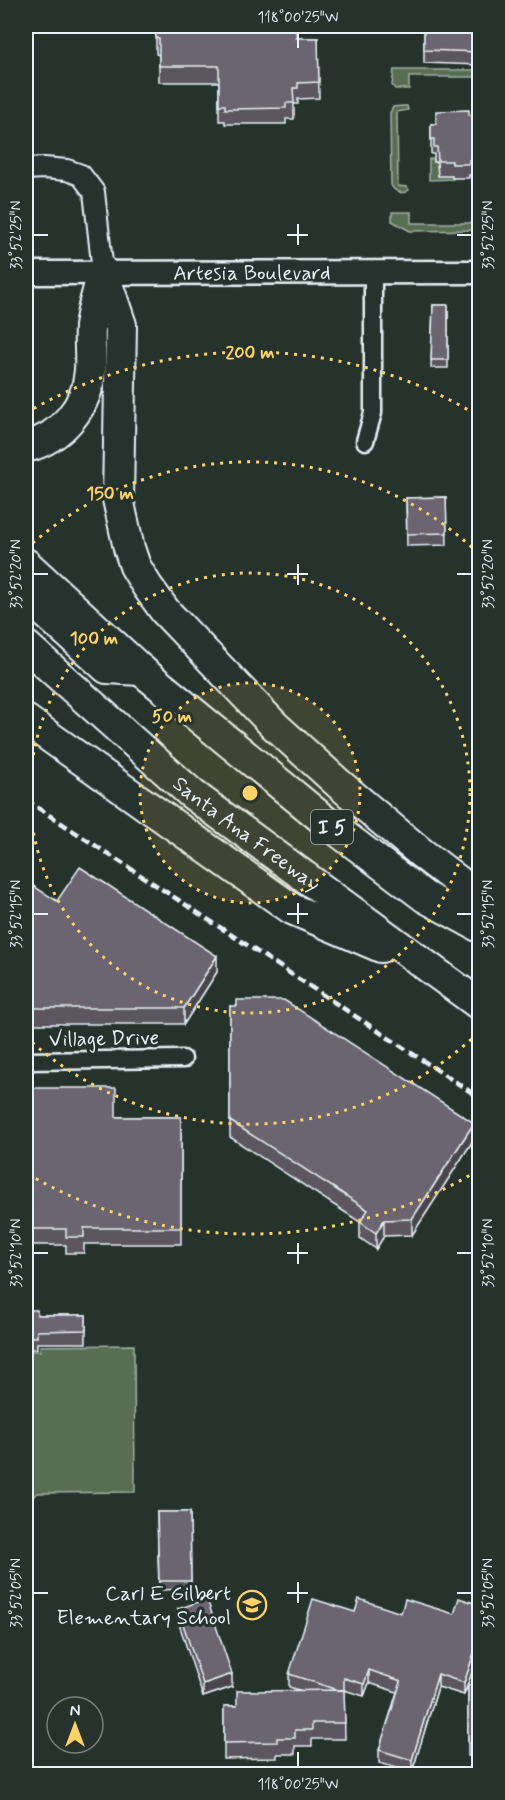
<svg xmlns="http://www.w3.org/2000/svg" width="505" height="1800" font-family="Mynerve,sans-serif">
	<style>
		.green { fill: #586e52; stroke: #a0b0a5; stroke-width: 1.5 }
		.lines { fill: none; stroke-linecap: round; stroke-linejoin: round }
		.minor-casing { stroke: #e8f1f8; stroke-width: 21 }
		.tertiary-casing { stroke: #e8f1f8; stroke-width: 24 }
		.secondary-casing { stroke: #e8f1f8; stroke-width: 27 }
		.motorway-casing { stroke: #e8f1f8; stroke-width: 34 }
		.minor { stroke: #26332d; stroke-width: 16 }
		.tertiary { stroke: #26332d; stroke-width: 20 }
		.secondary { stroke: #26332d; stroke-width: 22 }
		.motorway { stroke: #26332d; stroke-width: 30 }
		.rail { stroke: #e8f1f8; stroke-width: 4.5; stroke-dasharray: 9 4.5; stroke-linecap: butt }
		.wall { fill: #5b5760; stroke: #e8f1f8; stroke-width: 1.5 }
		.shaded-wall { fill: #4a474e; stroke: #e8f1f8; stroke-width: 1.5 }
		.building { fill: #6a6570; stroke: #e8f1f8; stroke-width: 1.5 }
		.ticks { fill: none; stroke: #e8f1f8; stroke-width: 2 }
		.ring { fill: none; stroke: #ffd166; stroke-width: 3; stroke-dasharray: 3 6 }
		.labels { text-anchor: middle; stroke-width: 6; stroke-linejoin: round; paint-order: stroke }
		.shield { fill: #26332d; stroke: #aeb8bb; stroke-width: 1.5 }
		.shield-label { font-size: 20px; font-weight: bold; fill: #e8f1f8 }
		.street-label { font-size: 21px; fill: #e8f1f8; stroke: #26332d }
		.poi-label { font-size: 21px; fill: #e8f1f8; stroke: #26332d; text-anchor: end }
		.centre { fill: #ffd166; stroke: #26332d; stroke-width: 3 }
		.ring-label { font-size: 18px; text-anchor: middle; font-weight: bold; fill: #ffd166; stroke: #26332d; stroke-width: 6; stroke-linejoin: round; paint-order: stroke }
		.neatline { fill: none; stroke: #e8f1f8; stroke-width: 2 }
		.ticks-label { font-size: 15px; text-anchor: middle; fill: #e8f1f8 }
	</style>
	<rect width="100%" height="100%" fill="#26332d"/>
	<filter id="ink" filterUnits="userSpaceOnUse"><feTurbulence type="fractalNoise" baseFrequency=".0167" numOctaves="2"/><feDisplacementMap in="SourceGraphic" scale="12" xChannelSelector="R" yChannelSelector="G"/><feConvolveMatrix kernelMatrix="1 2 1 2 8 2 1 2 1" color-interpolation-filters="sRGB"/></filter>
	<g filter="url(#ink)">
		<g class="green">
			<polygon points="394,70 479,70 479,77 409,77 409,89 395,89 392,85"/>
			<path d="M402 106H407L408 110 397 112 398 186 407 187 409 190C403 195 394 192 391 185L390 113 393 107Z"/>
			<polygon points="429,159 434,159 434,162 437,162 438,175 452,176 453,179 429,180"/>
			<polygon points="392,212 411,212 411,223 479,223 479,230 410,231 392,221"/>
			<polygon points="134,1345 135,1492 37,1493 26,1504 26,1351 40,1351 40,1346"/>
		</g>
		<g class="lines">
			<g class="minor-casing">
				<g id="minor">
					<polyline points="365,441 373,413 373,272"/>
					<polyline points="26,1061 183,1059"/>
				</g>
			</g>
			<g class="tertiary-casing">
				<polyline id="tertiary" points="26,169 44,168 67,170 81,175 94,192 103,272"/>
			</g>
			<g class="secondary-casing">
				<g id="secondary">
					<path id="s1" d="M26 273 480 272"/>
				</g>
			</g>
			<g class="motorway-casing">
				<g id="motorway">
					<polyline points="103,272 121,325 118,499 129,548 135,566 147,586 165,611 274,725 339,784 420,852 480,898"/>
					<path d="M26 447C61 438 88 406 90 370 91 356 89 341 90 327 92 309 99 290 103 272"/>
					<polyline points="26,564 141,670 330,825 425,897 480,927"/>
					<polyline points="26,595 107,668 141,670"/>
					<path id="s2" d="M26 646 192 794 480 1005"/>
					<polyline points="26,720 292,909 381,947"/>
				</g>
			</g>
			<use href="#minor" class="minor"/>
			<use href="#tertiary" class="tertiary"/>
			<use href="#secondary" class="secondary"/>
			<use href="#motorway" class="motorway"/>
			<polyline class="rail" points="26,800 480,1098"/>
		</g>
		<g class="wall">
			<polygon points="156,26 296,38 318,38 319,98 298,99 298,104 294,104 294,119 286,119 286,124 225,124 225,121 219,121 219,82 159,82 159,55 156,54"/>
			<polygon points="424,26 480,26 480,65 424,63"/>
			<polygon points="469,115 480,115 480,175 469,175 469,178 452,178 452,176 438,176 437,162 434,162 434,154 431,154 431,124 436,124"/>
			<polygon points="433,305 448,305 448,368 431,368"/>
			<polygon points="446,497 447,545 407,546 406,498"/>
			<polygon points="26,892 57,901 217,972 184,1024 26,1024"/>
			<polygon points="230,1006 474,1139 412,1235 384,1236 376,1249 360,1238 360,1222 230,1137"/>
			<polygon points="26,1088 116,1117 181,1117 181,1244 84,1244 84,1253 66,1253 66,1245 26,1245"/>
			<polygon points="26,1310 37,1315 86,1315 86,1343 37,1343 37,1349 26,1349"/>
			<polygon points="157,1512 190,1512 191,1589 159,1590"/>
			<polygon points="480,1605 480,1648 464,1695 438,1687 412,1772 379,1763 379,1750 397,1692 369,1683 364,1696 344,1690 345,1739 312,1739 312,1746 295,1746 295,1754 277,1754 277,1758 224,1759 224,1706 237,1706 299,1690 289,1687 289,1674 355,1612 454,1614"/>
			<polygon points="178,1609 232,1687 203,1697 178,1621"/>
			<rect x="468" y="1685" width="12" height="71"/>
		</g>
		<g class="shaded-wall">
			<polygon points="217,956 217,972 184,1024 184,1008"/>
			<polygon points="474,1123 474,1139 412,1235 412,1219"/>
			<polygon points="384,1220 384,1236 376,1249 376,1233"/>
			<polygon points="480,1635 480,1648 464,1695 464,1683"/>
			<polygon points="369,1670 369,1683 364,1696 364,1684"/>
			<polygon points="232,1674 232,1687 203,1697 203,1684"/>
			<polygon points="438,1674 438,1687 412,1772 412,1760"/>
		</g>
		<g class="building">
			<polygon points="156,26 296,26 296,38 318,38 319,82 298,83 298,88 293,88 294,103 286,103 286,108 225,109 225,105 219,105 219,66 159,66 159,39 156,38"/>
			<polygon points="424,26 480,26 480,52 424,50"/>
			<polygon points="469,110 469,115 480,115 480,160 469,160 469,164 452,164 452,161 438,161 437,147 434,147 434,139 431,139 431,124 436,124 436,111"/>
			<polygon points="433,305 448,305 448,360 431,360"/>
			<polygon points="446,497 447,533 407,534 406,498"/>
			<polygon points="80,867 217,956 184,1008 26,1008 26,892 30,884 57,901"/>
			<polygon points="237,1000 284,1000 474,1123 412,1219 384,1220 376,1233 360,1222 368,1210 230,1121 230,1006 237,1006"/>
			<polygon points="26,1088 116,1088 116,1117 181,1117 181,1228 84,1228 84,1237 66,1237 66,1229 26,1229"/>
			<polygon points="26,1310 37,1310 37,1315 86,1315 86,1330 37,1331 37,1337 26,1337"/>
			<polygon points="157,1512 190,1512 191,1581 159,1581"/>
			<polygon points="459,1598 480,1605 480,1635 464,1683 438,1674 412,1760 379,1750 401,1681 369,1670 364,1684 344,1678 344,1690 337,1690 289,1674 313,1599 355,1612 359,1599 401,1613 405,1599 454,1614"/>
			<polygon points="207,1599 232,1674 203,1684 178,1609"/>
			<rect x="468" y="1685" width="12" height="58"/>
			<polygon points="344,1690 345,1723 312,1723 312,1730 295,1730 295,1738 277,1738 277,1742 224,1743 224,1706 237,1706 237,1691"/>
		</g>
	</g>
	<path class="ticks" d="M298 33V48M298 224V245M33 235H48M287 235H308M457 235H472M298 564V585M33 574H48M287 574H308M457 574H472M298 903V924M33 914H48M287 914H308M457 914H472M298 1243V1264M33 1253H48M287 1253H308M457 1253H472M298 1582V1603M33 1593H48M287 1593H308M457 1593H472M298 1752V1767"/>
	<circle cx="250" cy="793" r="110" fill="#ffd166" fill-opacity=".12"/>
	<g class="ring">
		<circle cx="250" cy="793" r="110"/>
		<circle cx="250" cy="793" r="220"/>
		<path d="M478 1033A331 331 0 0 1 26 1037M26 549A331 331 0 0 1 478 553"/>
		<path d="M477 1171A441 441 0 0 1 26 1173M26 413A441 441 0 0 1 477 415"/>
	</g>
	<defs>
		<g id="school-ring" transform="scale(1.5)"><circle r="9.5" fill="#26332d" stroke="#ffd166" stroke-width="1.5"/><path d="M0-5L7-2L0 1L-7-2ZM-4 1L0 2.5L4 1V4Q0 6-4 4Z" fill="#ffd166"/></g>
	</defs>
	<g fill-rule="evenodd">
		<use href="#school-ring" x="252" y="1605"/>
	</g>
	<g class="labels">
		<rect class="shield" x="311" y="810" width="42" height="34" rx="4.5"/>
		<g class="shield-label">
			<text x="332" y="834">I 5</text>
		</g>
		<g class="street-label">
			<text dy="7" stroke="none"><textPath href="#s1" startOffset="226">Artesia Boulevard</textPath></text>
			<text dy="7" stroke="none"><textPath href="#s2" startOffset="290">Santa Ana Freeway</textPath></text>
			<text transform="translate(104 1038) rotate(-1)" y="7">Village Drive</text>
		</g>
		<g class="poi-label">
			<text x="231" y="1600">Carl E Gilbert<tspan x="231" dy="24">Elementary School</tspan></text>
		</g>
	</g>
	<circle cx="250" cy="793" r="9" class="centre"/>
	<g class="ring-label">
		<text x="250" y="358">200 m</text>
		<text x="110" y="499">150 m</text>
		<text x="94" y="644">100 m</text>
		<text x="172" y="722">50 m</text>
	</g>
	<rect width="505" height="1800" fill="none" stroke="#26332d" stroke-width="66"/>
	<g transform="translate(75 1725)"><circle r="28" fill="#26332d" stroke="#747f7e" stroke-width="1.5"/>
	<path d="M0-4.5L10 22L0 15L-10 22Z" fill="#ffd166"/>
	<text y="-9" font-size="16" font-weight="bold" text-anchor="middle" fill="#e8f1f8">N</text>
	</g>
	<rect x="33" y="33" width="439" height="1734" class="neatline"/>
	<g class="ticks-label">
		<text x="298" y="22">118°00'25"W</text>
		<text transform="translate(16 235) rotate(-90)" y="5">33°52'25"N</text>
		<text transform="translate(488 235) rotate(-90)" y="5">33°52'25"N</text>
		<text transform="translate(16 574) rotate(-90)" y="5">33°52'20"N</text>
		<text transform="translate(488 574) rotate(-90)" y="5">33°52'20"N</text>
		<text transform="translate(16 914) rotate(-90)" y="5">33°52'15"N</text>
		<text transform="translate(488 914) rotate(-90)" y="5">33°52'15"N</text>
		<text transform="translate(16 1253) rotate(-90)" y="5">33°52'10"N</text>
		<text transform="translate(488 1253) rotate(-90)" y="5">33°52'10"N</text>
		<text transform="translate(16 1593) rotate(-90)" y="5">33°52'05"N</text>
		<text transform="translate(488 1593) rotate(-90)" y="5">33°52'05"N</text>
		<text x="298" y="1789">118°00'25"W</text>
	</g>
</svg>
